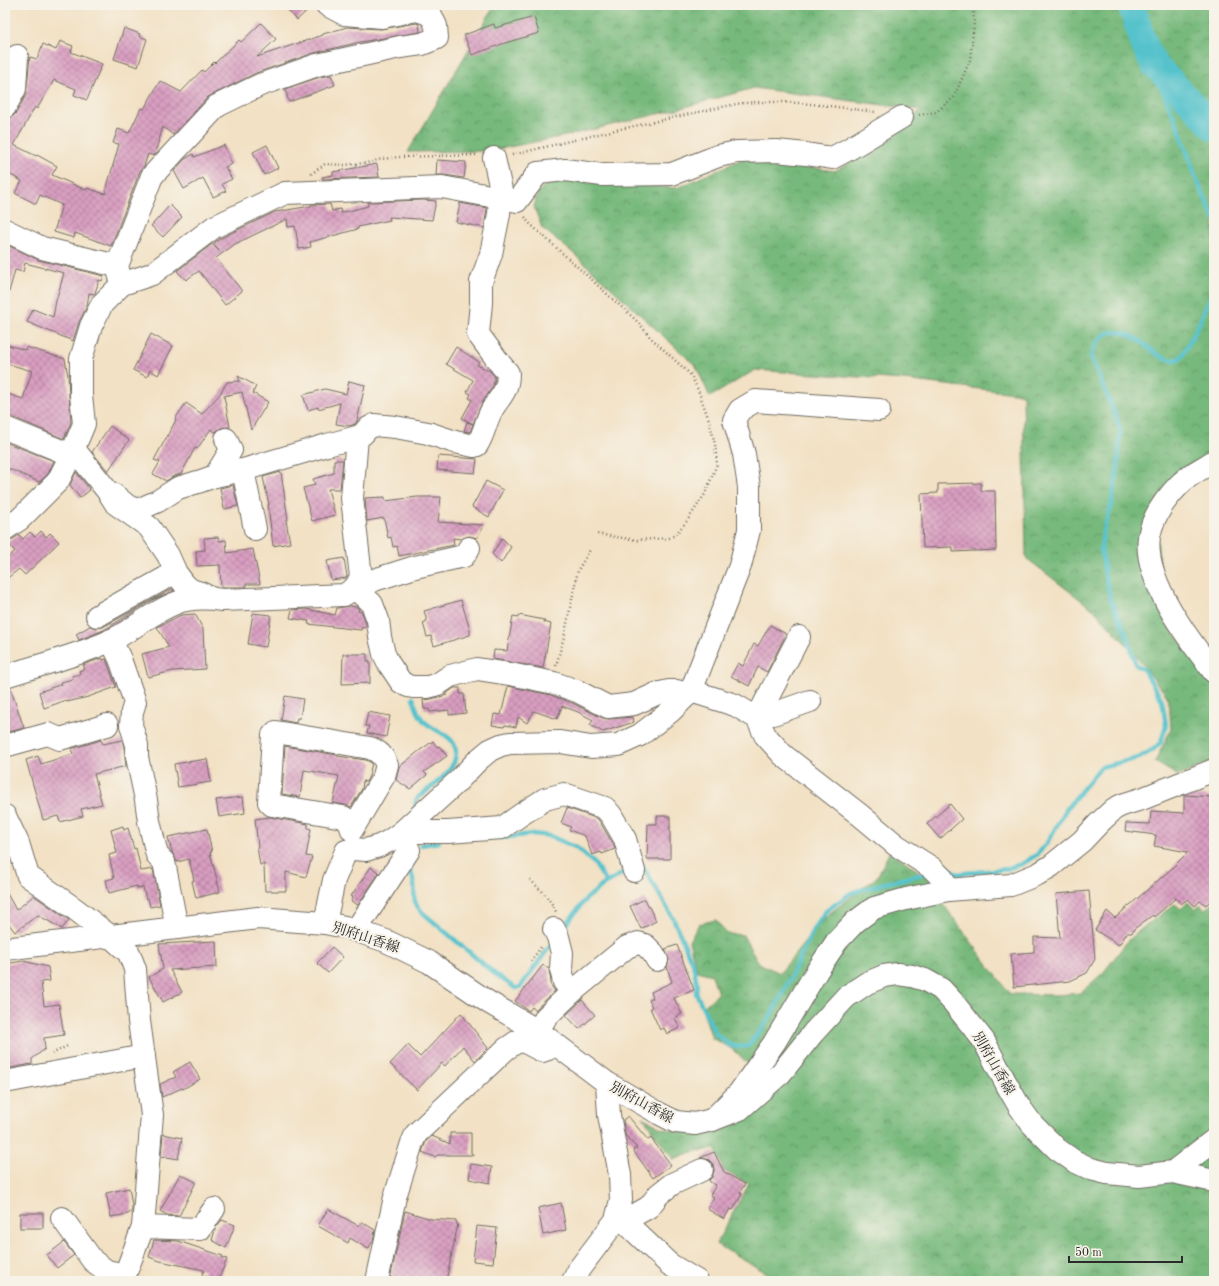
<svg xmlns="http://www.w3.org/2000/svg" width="1219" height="1286" font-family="'Old Standard TT','Noto Serif JP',serif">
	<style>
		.forest { fill: url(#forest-crowns); stroke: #517254 }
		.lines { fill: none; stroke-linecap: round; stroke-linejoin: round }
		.stream { stroke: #54c2cc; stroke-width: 4.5 }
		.river { stroke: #54c2cc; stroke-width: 27 }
		.building { fill: url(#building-cross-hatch) }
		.minor-casing { stroke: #716b61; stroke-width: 24 }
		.major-casing { stroke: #716b61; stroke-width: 24 }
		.path { stroke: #716b61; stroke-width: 2.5; stroke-dasharray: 1 3; stroke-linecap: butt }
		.minor { stroke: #fff; stroke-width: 22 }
		.major { stroke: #fff; stroke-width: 22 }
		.labels { text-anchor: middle; stroke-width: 4; stroke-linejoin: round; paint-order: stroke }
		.street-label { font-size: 14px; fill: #2b2b2b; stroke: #f7f3e8 }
	</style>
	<defs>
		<pattern id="forest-crowns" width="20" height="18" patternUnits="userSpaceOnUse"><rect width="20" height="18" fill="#77b97c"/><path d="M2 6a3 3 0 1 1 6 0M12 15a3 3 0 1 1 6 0" fill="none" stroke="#629766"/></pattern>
		<pattern id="building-cross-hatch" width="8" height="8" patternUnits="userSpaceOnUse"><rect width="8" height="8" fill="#d99ec1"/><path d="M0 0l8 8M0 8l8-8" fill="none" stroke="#b0819d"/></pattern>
	</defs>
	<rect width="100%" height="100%" fill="#f7f3e8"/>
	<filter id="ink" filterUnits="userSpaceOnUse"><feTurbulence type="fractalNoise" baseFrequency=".025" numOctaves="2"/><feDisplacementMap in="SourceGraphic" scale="8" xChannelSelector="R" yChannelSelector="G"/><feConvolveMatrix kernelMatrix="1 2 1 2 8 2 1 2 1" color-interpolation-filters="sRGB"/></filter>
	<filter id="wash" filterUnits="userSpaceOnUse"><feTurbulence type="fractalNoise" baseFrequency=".012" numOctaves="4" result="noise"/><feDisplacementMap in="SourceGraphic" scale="16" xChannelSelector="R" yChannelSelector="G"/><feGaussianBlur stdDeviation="0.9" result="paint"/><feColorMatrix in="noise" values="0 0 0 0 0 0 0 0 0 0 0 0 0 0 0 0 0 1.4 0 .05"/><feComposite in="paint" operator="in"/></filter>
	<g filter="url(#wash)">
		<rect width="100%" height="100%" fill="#f2e1c4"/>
		<g class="forest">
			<polygon points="495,5 1214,5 1214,450 1154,504 1165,622 1214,683 1214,760 1179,776 1155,762 1171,729 1170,714 1167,696 1129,647 1094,610 1026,558 1023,394 904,380 755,370 710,397 696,366 572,252 542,228 534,207 538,192 549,182 569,179 600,183 677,188 745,158 835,171 890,139 921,110 754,88 674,110 570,135 489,151 408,152"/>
			<polygon points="890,851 928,878 943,904 1010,994 1057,995 1080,993 1103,973 1127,942 1140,930 1175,904 1181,909 1188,902 1195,909 1200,904 1205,909 1214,902 1214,1281 781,1281 716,1244 749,1184 723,1170 722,1164 715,1149 695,1151 673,1159 643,1117 661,1128 681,1132 717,1133 759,1109 763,1078 732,1049 712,1038 702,1008 718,994 712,975 697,971 689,941 699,924 716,920 727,934 743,935 758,963 780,973 825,917 877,877"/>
		</g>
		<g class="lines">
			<g class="stream">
				<polyline points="1155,66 1158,81 1178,126 1197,181 1214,218"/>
				<path d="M413 698C415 705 418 715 423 720 433 732 456 734 456 753 456 768 439 781 429 789 425 792 420 795 417 799 415 803 415 807 415 811"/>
				<polyline points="502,838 533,834 550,836 577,848 594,863 607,883"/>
				<polyline points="421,845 439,842"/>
				<path d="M941 862 957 874 1006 869 1022 864 1038 854 1048 841 1067 808 1101 767 1139 758 1154 749 1161 742 1166 725 1162 700 1144 670 1136 665 1126 633 1111 601 1105 575 1101 548 1103 533 1111 507 1118 468 1120 431 1115 414 1091 358C1092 349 1096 343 1102 337 1111 328 1128 333 1137 339 1149 347 1165 366 1181 358L1198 326 1214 288"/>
				<path d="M409 864C410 870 412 874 413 879 418 895 408 896 422 912L495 974 515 988H518L521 986 553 942"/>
				<polyline points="641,867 643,866 674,920 693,965 697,983 696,993 715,1033 729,1045 737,1047 748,1046 768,1020 782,995 814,928 826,911 851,893 878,885 926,873"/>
				<polyline points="562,930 585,900 603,885 628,870"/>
			</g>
			<polyline class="river" points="1131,5 1145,47 1155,66 1171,81 1214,128"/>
		</g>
		<g id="blocks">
			<g class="building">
				<polygon points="283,5 313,5 297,20"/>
				<polygon points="534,17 539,33 505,43 472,55 464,35 494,24 495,28"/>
				<polygon points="261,23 276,39 257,57 323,35 323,34 347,27 381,29 416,23 419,24 420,32 360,42 314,53 256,73 208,97 173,135 163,127 154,156 148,154 144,166 140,171 111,246 75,233 74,238 54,232 62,205 40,195 36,204 15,193 22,181 5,172 5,124 8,119 12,117 16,113 26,95 30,57 37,59 43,44 56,50 60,41 73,46 71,52 102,64 87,100 74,95 76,89 54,80 37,109 35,107 14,145 36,156 37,155 57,166 52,175 86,190 87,188 105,194 119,144 113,143 118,129 129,133 141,108 144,109 160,81 181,92 202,70 204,72 214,62 215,63 239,40 241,42"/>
				<polygon points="124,28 140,34 139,36 147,39 138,67 114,59"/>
				<polygon points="331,75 335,85 289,102 285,89 320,77"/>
				<polygon points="224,145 232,164 225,167 232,179 222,184 226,191 213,197 203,178 184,189 174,171 185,159 193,154 194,157"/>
				<polygon points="267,145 278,168 264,175 253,152"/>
				<polygon points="437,160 466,162 464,178 444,175 436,175"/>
				<polygon points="377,164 379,177 323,179 322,177 333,175 333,172"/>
				<polygon points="423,200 436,201 432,220 389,217 390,220 371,224 358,227 358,229 310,242 311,247 299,249 295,226 288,227 287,219 235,244 216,258 242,291 225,305 199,271 186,280 177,271 212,244 219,251 214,243 221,238 275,212 311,206 311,205 330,204 332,211 340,209 341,213 368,206 368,202"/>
				<polygon points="460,203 487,208 484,228 456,222"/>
				<polygon points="170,205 182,217 163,237 151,226"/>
				<polygon points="5,244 39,260 104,276 102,281 99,280 95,293 94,294 89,293 87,306 79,322 73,341 27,322 33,309 53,317 56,301 64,273 25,263 23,272 15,270 9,292 5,292"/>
				<polygon points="151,334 173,346 158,375 150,370 147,377 133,370"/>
				<polygon points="5,344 25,350 26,347 65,359 68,376 69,396 71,422 64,439 10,416 5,416 5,393 23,399 32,371 5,363"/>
				<polygon points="456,347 479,362 477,365 490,371 495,377 493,386 481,405 473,424 462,418 472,400 469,398 471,394 467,392 473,380 446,364"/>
				<polygon points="238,376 256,386 253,393 268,402 251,430 242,392 224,396 230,427 221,428 215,432 211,429 197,449 195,448 181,474 174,476 166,481 153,474 160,462 154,460 176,420 175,419 186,403 202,414 220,394 227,382 240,381"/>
				<polygon points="349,381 365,385 357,421 355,424 349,426 336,424 340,403 318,409 318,407 308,410 303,395 325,389 346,394"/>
				<polygon points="467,422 473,424 470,432 464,431"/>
				<polygon points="110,426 129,440 108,471 92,452"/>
				<polygon points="5,442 54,461 48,474 39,482 5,467"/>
				<polygon points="438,456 477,459 475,473 437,470"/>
				<polygon points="334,460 343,460 340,489 328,489 335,515 312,521 303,488 315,485 313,479 334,473"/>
				<polygon points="76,472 90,490 80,498 70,485"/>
				<polygon points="281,472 288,520 286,520 290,543 273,546 268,505 269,505 263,477"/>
				<polygon points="486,481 503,490 489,517 472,507"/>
				<polygon points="981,483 981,491 995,491 996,550 953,552 953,547 923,548 921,494 938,493 938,484"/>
				<polygon points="233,485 238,506 224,509 220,488"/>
				<polygon points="385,497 385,501 417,497 441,497 438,522 484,525 477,538 469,536 461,539 453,538 454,545 399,556 397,546 393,547 391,537 388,538 384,518 367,521 365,498"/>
				<polygon points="41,531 46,537 50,533 59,542 25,575 19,569 5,580 5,560 15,551 7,543 19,535 23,539 30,532 35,537"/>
				<polygon points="218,537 219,541 226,540 227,553 253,549 260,584 246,584 246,587 221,587 220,565 197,566 196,551 205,550 204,538"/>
				<polygon points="502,538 511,547 501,563 492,554"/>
				<polygon points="344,558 347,576 346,578 331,580 327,561"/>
				<polygon points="172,589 174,591 152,600 104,630 79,640 76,634 90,626 96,628 103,627"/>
				<polygon points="461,600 470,630 470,635 434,646 431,636 427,637 423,623 427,621 424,611"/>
				<polygon points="350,606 357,607 359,609 358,611 362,612 366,623 366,628 362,627 361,630 308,624 309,621 290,618 292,610 306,609 335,615 337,608"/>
				<polygon points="253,613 271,615 266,647 248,644"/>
				<polygon points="195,614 203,629 205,669 173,671 148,677 142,654 169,647 157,627 181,615"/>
				<polygon points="519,615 544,620 544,622 551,624 543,668 493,659 494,650 507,651 513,616 519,617"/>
				<polygon points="770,625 786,634 767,672 758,667 749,686 731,676 738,663 743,666 754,644 758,646"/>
				<polygon points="343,654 367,654 367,661 370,661 370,683 342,684"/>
				<polygon points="102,658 103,660 106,659 116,687 88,697 67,702 67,700 44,708 39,692 62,684 61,682 73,679 72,676 80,674 79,671 85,669 83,665"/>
				<polygon points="508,686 551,695 572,703 603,718 609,719 633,717 634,722 603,732 590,725 593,720 578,712 562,706 557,719 534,711 527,723 518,717 516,727 505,725 504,727 492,725 494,714 501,715"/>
				<polygon points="10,687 24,728 5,733 5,688"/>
				<polygon points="454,688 460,688 460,694 464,694 466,713 449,715 449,710 430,712 429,709 424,709 423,700 431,699 447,695 447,693"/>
				<polygon points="285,696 303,699 300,718 297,718 296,723 281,720"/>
				<polygon points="368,712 390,716 386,737 367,733 369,726 365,726"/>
				<polygon points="101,740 103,744 122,740 124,747 126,766 94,774 102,804 81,809 83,816 60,822 58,816 43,820 26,760 38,756 41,764 73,754 71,749"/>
				<polygon points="433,741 437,747 439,746 447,756 424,772 427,775 410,789 396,780 399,767 419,751"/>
				<polygon points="285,746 337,755 337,756 366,760 372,763 369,776 366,782 363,781 362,789 351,807 345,805 333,803 339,776 304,770 300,797 282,794"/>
				<polygon points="207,759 211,782 178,787 174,764"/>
				<polygon points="1184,795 1214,797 1214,897 1206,905 1200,901 1195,906 1188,899 1181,904 1176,898 1154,917 1153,915 1134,929 1132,933 1127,933 1119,945 1095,930 1107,911 1115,918 1170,870 1188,852 1154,846 1156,835 1125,831 1126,823 1150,824 1151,811 1184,813"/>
				<polygon points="243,797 245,813 219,817 216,800"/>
				<polygon points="950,804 962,819 940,839 927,824"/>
				<polygon points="567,808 598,819 613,844 615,849 602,854 601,852 592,855 585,836 569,830 571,827 561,823"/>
				<polygon points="657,816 670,816 670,859 647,859 648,824 657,824"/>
				<polygon points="270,817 308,824 308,828 311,829 306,856 312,857 306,877 286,872 286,891 265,891 264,864 260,865 257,847 258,847 255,819"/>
				<polygon points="123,826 124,830 128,828 134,849 136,848 141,871 153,869 160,905 150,907 148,898 146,899 143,887 137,888 137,886 109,893 106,880 114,878 109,855 117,853 111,830"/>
				<polygon points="207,829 212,852 210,852 220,892 196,898 192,881 194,880 189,859 177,862 172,852 168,837"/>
				<polygon points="371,867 379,873 358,905 351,901 353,897 351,896"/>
				<polygon points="5,890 16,910 32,897 33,895 69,920 62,929 38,915 15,932 5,919"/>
				<polygon points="1089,891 1095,959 1087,973 1070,981 1014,987 1011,954 1034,952 1034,937 1060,938 1056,894"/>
				<polygon points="645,899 656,921 641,929 630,906"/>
				<polygon points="216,941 217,967 170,970 182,992 163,1002 149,977 163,969 159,944"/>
				<polygon points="677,945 694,990 674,998 682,1014 675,1018 680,1028 667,1034 664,1028 660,1030 650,1008 652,1007 649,1000 653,998 651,992 672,982 667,967 669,960 665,949"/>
				<polygon points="332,947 343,957 328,973 317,963"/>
				<polygon points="23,961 48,967 50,981 41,982 44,1006 59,1004 64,1035 44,1038 45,1049 32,1059 32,1064 5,1069 5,964"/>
				<polygon points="543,965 549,969 551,982 550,984 555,991 535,1010 532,1007 529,1011 515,1001"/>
				<polygon points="582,1000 595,1015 579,1029 566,1015"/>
				<polygon points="461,1013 488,1048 475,1061 463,1046 445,1066 442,1063 417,1090 390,1064 408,1045 420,1057"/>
				<polygon points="190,1062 200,1079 183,1089 182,1088 162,1097 160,1084 176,1077 173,1072"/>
				<polygon points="628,1116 648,1140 651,1138 671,1165 653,1178 633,1150 637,1148 625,1135 623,1120"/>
				<polygon points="450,1133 471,1133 471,1153 474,1155 437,1155 435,1157 422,1152 426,1141 432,1136 450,1144"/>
				<polygon points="163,1134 182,1138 178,1159 161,1156"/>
				<polygon points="714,1152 724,1172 745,1184 740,1192 742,1194 733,1210 730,1209 724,1219 707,1209 714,1197 710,1195 716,1185 710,1182 709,1180 712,1177 714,1171 713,1164 709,1160 703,1158 700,1158"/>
				<polygon points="471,1164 492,1167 490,1183 469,1179"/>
				<polygon points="180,1174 196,1182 179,1216 167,1215 160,1211"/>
				<polygon points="129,1188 132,1205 132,1211 128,1214 111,1217 106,1193"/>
				<polygon points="561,1203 566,1230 543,1235 538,1208"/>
				<polygon points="328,1209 359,1226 362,1222 375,1230 373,1241 368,1249 350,1238 348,1243 318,1226"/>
				<polygon points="405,1211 431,1219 456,1221 456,1223 458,1224 446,1281 398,1281 390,1279"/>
				<rect x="20" y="1213" width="23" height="15"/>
				<polygon points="222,1220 235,1225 226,1248 212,1240 216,1227"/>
				<polygon points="477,1226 497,1228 493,1263 473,1261"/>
				<polygon points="154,1240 178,1241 223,1256 222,1258 227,1259 218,1281 202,1275 204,1270 160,1261 149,1257"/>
				<polygon points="64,1242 74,1255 57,1268 47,1255"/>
			</g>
		</g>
	</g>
	<g filter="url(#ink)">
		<use href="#blocks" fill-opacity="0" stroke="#716b61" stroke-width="1"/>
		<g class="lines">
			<g class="minor-casing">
				<g id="minor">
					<polyline points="5,107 15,89 17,56"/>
					<polyline points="5,230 42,248 117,266"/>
					<polyline points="122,284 117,266 152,176 217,106 260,85 317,65 400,47 422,44 437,38 436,26 431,15 417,10 382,17 344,14 327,5"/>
					<polyline points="5,428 71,455"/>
					<polyline points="74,449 109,493 116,504 149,527 168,555 176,573 185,585 191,590 201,593 211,598"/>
					<path d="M1214 461C1203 468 1190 474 1181 483 1167 497 1152 517 1149 537 1143 580 1189 640 1214 672"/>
					<polyline points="243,470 255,529"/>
					<polyline points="215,476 231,450 226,439"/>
					<path d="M109 493 113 494 129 507 138 510 158 501 178 488 201 481 215 476 243 470 327 445 357 437 363 434 367 429 374 425 395 427 428 433 455 442 474 446 477 445C483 436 485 425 489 416 496 398 508 396 508 373L501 365 478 334 481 303V282L491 254 499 214 501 190 494 158"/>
					<polyline points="5,529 20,519 58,481 71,455 84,424 81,395 81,359 91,326 102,304 122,284 152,274 214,227 285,193 442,187 517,201 538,173 565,170 602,175 672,174 718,156 737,152 776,151 806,154 832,158 849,149 902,117"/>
					<polyline points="355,588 372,604 378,620 380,637 384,654 389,664 401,682 408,686 413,687 428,687 438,684 450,676 477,669 515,675 554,683 577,691 608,707 634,704 656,694 669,691 677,691 688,695"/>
					<polyline points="355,588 361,577 352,498 357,437"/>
					<polyline points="97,616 167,577 174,569"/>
					<polyline points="111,640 120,659 135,702 132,712 131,725 137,745 137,757 146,800 149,821 157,855 164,862 177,928"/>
					<path d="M5 676C40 665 76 656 110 641 133 630 152 612 176 603 191 597 207 598 222 600L344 595 355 588 374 580 415 567 464 556 469 548"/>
					<polyline points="691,691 735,705 757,718 765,735 783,755 860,815 896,845 932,868 943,879 948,890"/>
					<polyline points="762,710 773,714 810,701"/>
					<polyline points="757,718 799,637"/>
					<path d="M276 732 370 748C380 752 383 756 387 765L384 776 352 830 349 821 343 817 272 805 269 802 273 735Z"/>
					<polyline points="5,746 48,734 60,739 107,725"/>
					<polyline points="5,816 18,843 28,876 75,909 110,936 129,953 135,969 139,1021 152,1115 143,1227 125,1275 125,1281"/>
					<polyline points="402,832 448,832 502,828 522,814 545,799 564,794 605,808 611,815 625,839 634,871"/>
					<polyline points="325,923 334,880 346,851 353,849 366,850 379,846 389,841 402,832 457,782 478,760 490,750 501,745 510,743 560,742 591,747 618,745 640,735 671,711 691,691 740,566 749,530 749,487 744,454 734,420 740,410 755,401 879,410"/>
					<polyline points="554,929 558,937 562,953 561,969 564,982 572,992"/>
					<polyline points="356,930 409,850"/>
					<polyline points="538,1031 546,1017 572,992 627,947 638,943 645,945 653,953 657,960"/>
					<polyline points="5,1082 144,1056"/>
					<polyline points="712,1120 739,1093 774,1043 817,971 837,941 855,922 874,908 906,899 948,890 1011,885 1038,874 1051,866 1082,841 1099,823 1114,809 1122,805 1144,798 1214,770"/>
					<polyline points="1173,1172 1214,1181"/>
					<polyline points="62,1218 93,1261 107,1271 125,1275"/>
					<polyline points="616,1220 624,1221 649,1207 659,1194 672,1184 702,1170"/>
					<polyline points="624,1221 669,1264 697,1281"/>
					<polyline points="143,1227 200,1229 214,1209"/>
					<polyline points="377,1281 395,1197 412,1143 416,1134 506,1049 518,1041 525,1042 542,1051 548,1049 552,1042"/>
					<polyline points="573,1281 579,1269 616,1220 621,1200 620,1175 609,1115 607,1083"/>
				</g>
			</g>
			<g class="major-casing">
				<polyline id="major" points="5,949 258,918 325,923 345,927 386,941 429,962 488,1002 538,1031 607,1083 660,1114 676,1122 695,1124 712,1120 740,1109 781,1073 813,1033 846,997 867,983 884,976 898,974 912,976 925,980 941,989 953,1002 984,1041 1006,1083 1019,1106 1032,1124 1057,1149 1074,1161 1091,1169 1107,1173 1139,1176 1173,1172 1214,1140"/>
			</g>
			<g class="path">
				<polyline points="919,115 936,112 954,97 970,60 974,23 973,5"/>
				<path d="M512 155 611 131 736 104C782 98 829 106 875 112"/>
				<polyline points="311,174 325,164 344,165 366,163 382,159 399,157 476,155"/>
				<polyline points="525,217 528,222 638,322 650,337 691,375 698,390 709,420 715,444 717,464 705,494 687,521 675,535 669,538 637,540 596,534"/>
				<polyline points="556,666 565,633 578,570 590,550"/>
				<path d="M530 880C541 890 550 898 556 912"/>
				<polyline points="531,961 541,947"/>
				<polyline points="52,1054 69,1045"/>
			</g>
			<use href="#minor" class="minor"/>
			<use href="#major" class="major"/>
		</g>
	</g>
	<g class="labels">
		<g class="street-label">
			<text transform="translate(366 937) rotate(18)" y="5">別府山香線</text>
			<text transform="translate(994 1063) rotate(60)" y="5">別府山香線</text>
			<text transform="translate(642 1102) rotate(29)" y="5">別府山香線</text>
		</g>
	</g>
	<rect width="1219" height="1286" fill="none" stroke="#f7f3e8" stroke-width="20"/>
	<path d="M1069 1256v6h113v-6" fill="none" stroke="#2b2b2b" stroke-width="2"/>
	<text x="1075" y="1256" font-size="12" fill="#2b2b2b" stroke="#f7f3e8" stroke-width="3" paint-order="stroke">50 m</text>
</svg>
